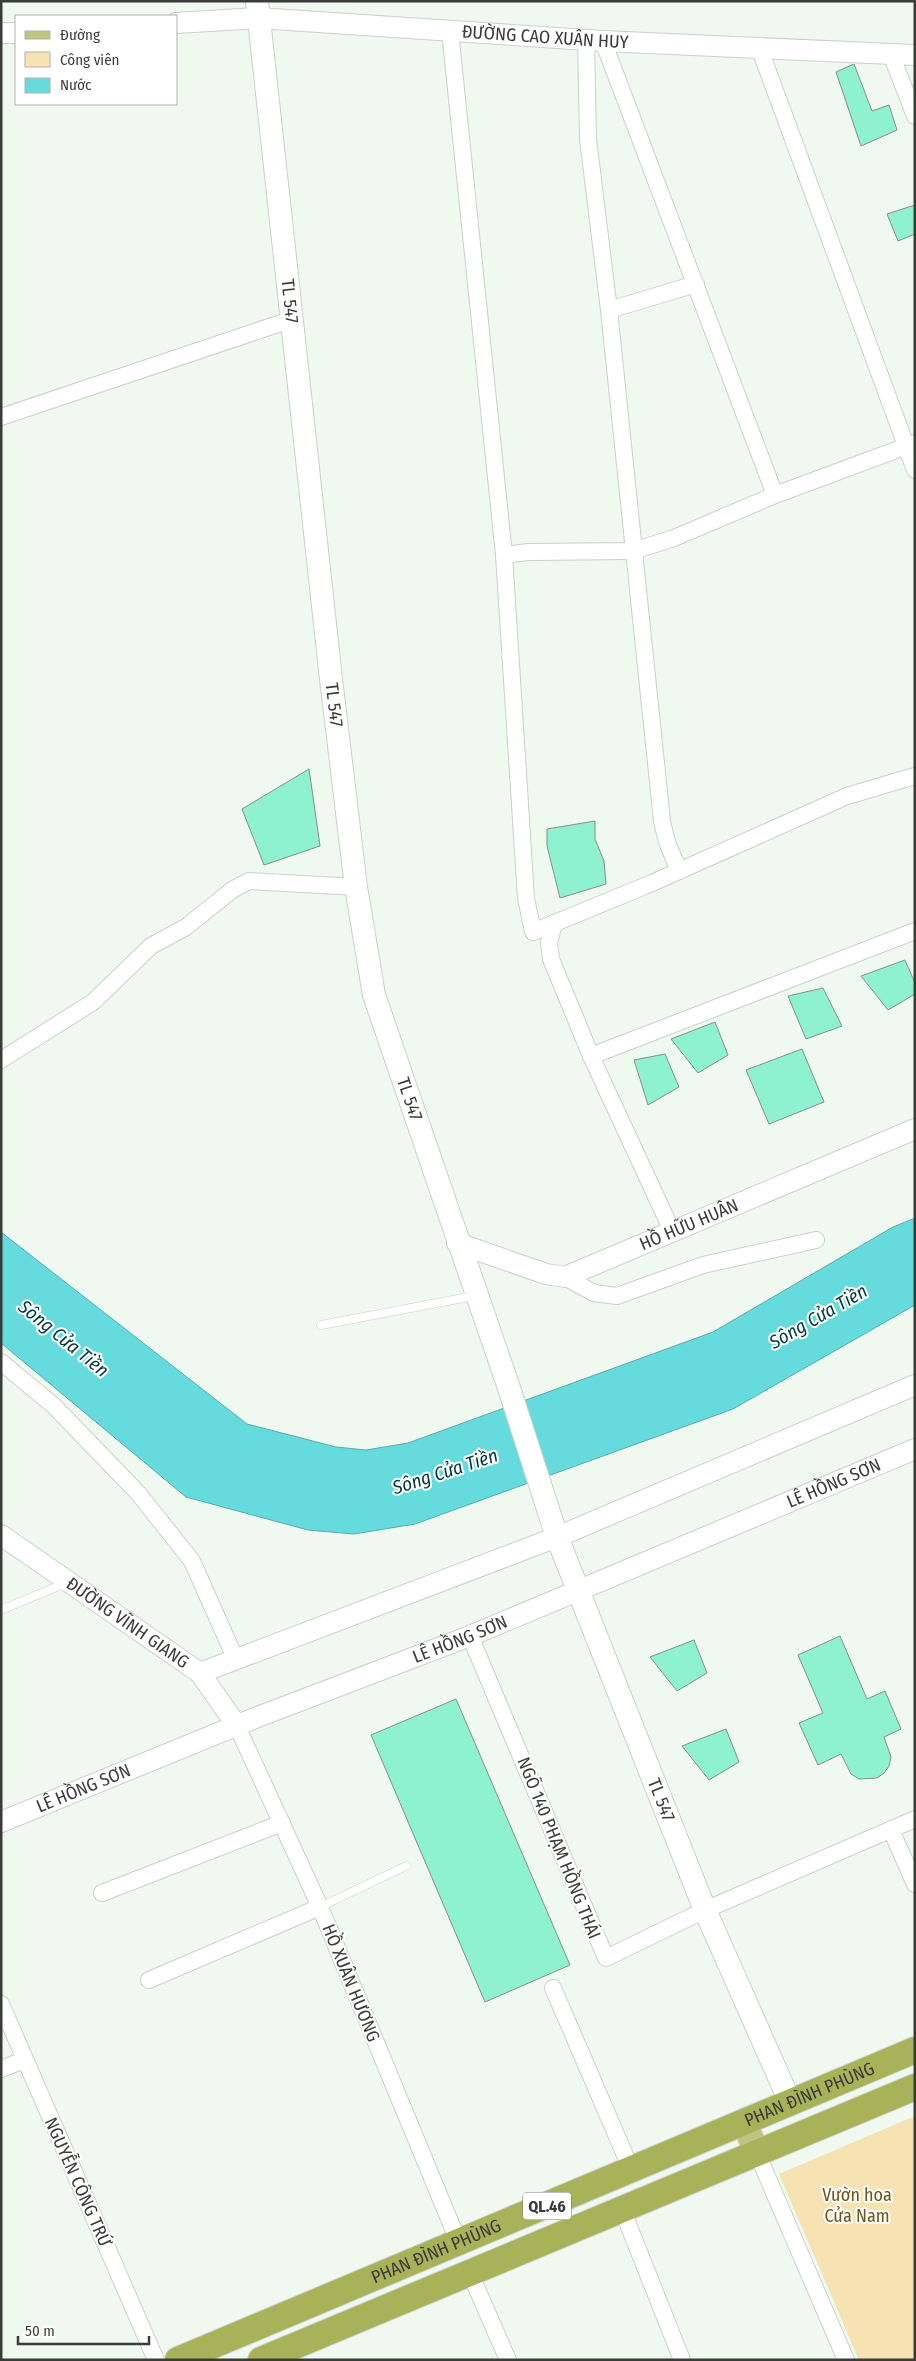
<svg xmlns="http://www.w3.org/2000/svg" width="916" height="2361" font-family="'Fira Sans Condensed',sans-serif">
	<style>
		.green { fill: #f6e2b3 }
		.water { fill: #66dbde; stroke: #58abac }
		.building { fill: #8ef1cf; stroke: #85908c }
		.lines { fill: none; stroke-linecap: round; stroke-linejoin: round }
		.service-casing { stroke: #c9d1c8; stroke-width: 9 }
		.minor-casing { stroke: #c9d1c8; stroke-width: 18 }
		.tertiary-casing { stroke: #c9d1c8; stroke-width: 22 }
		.secondary-casing { stroke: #c9d1c8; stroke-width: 24 }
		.primary-casing { stroke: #d3d4d3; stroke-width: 27 }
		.trunk-casing { stroke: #d3d4d3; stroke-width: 28 }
		.service { stroke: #fff; stroke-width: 8 }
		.minor { stroke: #fff; stroke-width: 16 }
		.tertiary { stroke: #fff; stroke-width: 20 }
		.secondary { stroke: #fff; stroke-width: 22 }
		.primary { stroke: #bec582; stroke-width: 25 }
		.trunk { stroke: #a8b258; stroke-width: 26 }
		.labels { text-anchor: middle; stroke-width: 4; stroke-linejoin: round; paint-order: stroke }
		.shield { fill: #fff; stroke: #747674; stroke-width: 1 }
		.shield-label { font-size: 16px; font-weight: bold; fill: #393c39 }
		.street-label { font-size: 18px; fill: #393c39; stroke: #fff }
		.park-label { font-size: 18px; fill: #6b5519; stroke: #fff }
		.water-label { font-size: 19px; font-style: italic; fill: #00393a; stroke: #fff }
	</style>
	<rect width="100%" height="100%" fill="#f0f9f0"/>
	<polygon class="green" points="915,2116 915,2360 859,2360 779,2174"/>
	<polygon class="water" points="915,1218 915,1305 733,1409 415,1524 354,1534 308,1530 186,1497 1,1343 1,1232 247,1424 336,1447 366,1450 408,1443 713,1332 893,1227"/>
	<g class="building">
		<polygon points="854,64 872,111 889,105 897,130 861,146 836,72"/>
		<polygon points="915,205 915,234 898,241 887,214"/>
		<polygon points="309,769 320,846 264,865 242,809"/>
		<polygon points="595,821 595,839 604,861 606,884 560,898 547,846 547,829"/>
		<polygon points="905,960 915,983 915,994 888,1010 861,976"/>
		<polygon points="823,988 842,1026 806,1039 788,996"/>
		<polygon points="715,1022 728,1055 698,1073 671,1039"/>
		<polygon points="802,1049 824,1102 769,1124 746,1070"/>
		<polygon points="665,1054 679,1087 648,1105 634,1060"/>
		<polygon points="840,1636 867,1699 885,1691 901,1729 884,1737 891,1757 889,1766 884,1773 877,1778 859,1779 851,1774 841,1754 818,1765 799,1723 823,1713 798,1655"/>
		<polygon points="694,1640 707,1673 677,1691 650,1657"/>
		<polygon points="456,1699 570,1965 485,2002 371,1735"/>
		<polygon points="726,1729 739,1762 709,1780 682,1746"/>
	</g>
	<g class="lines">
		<g class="service-casing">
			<g id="service">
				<polyline points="321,1325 474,1296"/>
				<polyline points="1,1610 66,1583"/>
				<polyline points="320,1907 406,1866"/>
			</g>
		</g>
		<g class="minor-casing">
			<g id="minor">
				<polyline points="450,31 504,555"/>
				<polyline points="586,40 588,139 609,310 662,821 667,842 679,871"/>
				<polyline points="603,41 775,495"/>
				<polyline points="759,47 915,470"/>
				<polyline points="891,54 915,116"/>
				<polyline points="609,310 696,284"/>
				<polyline points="1,417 293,319"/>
				<polyline points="915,443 775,495 674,538 633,551 528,552 504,555 526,898 533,932 652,883 847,796 915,776"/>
				<polyline points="554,923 549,943 551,959 591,1056 672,1231"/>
				<polyline points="591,1056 915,931"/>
				<polyline points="1,1060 93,1002 151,946 186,927 232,890 249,881 356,887"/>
				<polyline points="565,1277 594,1293 617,1296 703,1265 816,1240"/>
				<polyline points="1,1362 54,1406 138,1493 192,1561 236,1660"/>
				<polyline points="470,1636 606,1958 705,1910 915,1819"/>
				<polyline points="237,1726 320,1907 459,2243"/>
				<polyline points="891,1830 915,1884"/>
				<polyline points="102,1893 282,1823"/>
				<polyline points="149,1980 320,1907"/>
				<polyline points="553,1988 631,2169"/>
				<polyline points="1,2004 156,2360"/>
				<polyline points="1,2069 24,2060"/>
				<polyline points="757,2153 846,2360"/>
				<polyline points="622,2209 682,2360"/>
				<polyline points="470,2273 508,2360"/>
			</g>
		</g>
		<g class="tertiary-casing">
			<g id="tertiary">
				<path id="s1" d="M176 23 258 18 603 41 915 55"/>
				<polyline points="1,33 16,33"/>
				<path id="s2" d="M457 1243 546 1274 565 1277 915 1129"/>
				<path id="s3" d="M1 1535 200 1673 237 1726"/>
				<polyline points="200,1673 557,1537 915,1385"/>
				<path id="s4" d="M1 1822 255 1718 470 1636 915 1449"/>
			</g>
		</g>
		<g class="secondary-casing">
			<g id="secondary">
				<path id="s5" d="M257 1 331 679 356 887 374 995 508 1385 557 1537 705 1910 790 2102"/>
			</g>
		</g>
		<g class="primary-casing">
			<polyline id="primary" points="744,2122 757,2153"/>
		</g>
		<g class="trunk-casing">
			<g id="trunk">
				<path id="s6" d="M178 2360 915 2050"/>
				<polyline points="261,2360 915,2087"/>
			</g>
		</g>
		<use href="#service" class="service"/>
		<use href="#minor" class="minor"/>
		<use href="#tertiary" class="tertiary"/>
		<use href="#secondary" class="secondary"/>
		<use href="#primary" class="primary"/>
		<use href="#trunk" class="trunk"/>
	</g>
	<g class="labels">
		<rect class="shield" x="523" y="2192.5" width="48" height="27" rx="4"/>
		<g class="shield-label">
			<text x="547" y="2212">QL.46</text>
		</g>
		<g class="street-label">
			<text dy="6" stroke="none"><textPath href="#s1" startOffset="370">ĐƯỜNG CAO XUÂN HUY</textPath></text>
			<text dy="6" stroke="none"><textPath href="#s5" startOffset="302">TL 547</textPath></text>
			<text dy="6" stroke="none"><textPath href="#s5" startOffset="708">TL 547</textPath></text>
			<text dy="6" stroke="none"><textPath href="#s5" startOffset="1111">TL 547</textPath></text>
			<text dy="6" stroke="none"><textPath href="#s2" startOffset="248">HỒ HỮU HUÂN</textPath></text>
			<text dy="6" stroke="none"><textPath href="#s4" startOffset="899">LÊ HỒNG SƠN</textPath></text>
			<text dy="6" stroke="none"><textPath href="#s3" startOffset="154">ĐƯỜNG VĨNH GIANG</textPath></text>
			<text dy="6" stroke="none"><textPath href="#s4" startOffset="494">LÊ HỒNG SƠN</textPath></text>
			<text dy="6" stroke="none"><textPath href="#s4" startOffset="89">LÊ HỒNG SƠN</textPath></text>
			<text dy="6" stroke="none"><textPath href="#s5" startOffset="1856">TL 547</textPath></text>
			<text transform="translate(559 1848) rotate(68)" y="6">NGÕ 140 PHẠM HỒNG THÁI</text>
			<text transform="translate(351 1983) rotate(68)" y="6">HỒ XUÂN HƯƠNG</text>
			<text dy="6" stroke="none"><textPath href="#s6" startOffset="685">PHAN ĐÌNH PHÙNG</textPath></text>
			<text transform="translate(78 2182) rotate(66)" y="6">NGUYỄN CÔNG TRỨ</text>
			<text dy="6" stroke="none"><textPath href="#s6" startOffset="280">PHAN ĐÌNH PHÙNG</textPath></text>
		</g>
		<g class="park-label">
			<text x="857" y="2201">Vườn hoa<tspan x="857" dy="21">Cửa Nam</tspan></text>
		</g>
		<g class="water-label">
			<text transform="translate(818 1316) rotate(-30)" y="7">Sông Cửa Tiền</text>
			<text transform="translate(64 1338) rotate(39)" y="7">Sông Cửa Tiền</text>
			<text transform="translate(445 1471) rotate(-18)" y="7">Sông Cửa Tiền</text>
		</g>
	</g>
	<rect width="916" height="2361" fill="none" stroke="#393c39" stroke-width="5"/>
	<rect x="15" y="15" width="162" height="90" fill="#ffffff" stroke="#b0b1b0"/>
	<rect x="25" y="31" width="25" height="8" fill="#bec582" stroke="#b0b1b0"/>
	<text x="60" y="40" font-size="15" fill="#393c39">Đường</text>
	<rect x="25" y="52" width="25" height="15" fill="#f6e2b3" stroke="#b0b1b0"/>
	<text x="60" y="65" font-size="15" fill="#393c39">Công viên</text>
	<rect x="25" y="78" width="25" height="15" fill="#66dbde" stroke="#b0b1b0"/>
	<text x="60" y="90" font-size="15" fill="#393c39">Nước</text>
	<path d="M18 2336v8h131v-8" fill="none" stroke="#393c39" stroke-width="2.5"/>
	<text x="25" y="2336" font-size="15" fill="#393c39" stroke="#ffffff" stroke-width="4" paint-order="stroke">50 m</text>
</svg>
